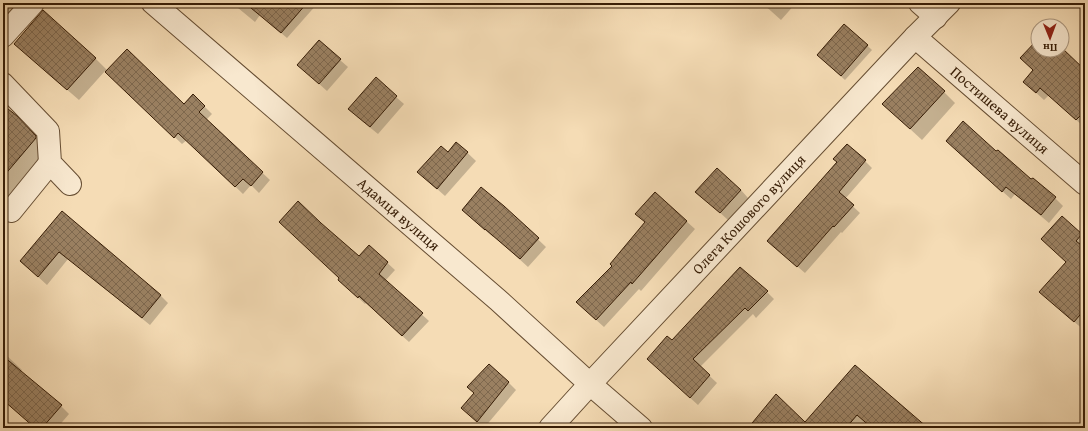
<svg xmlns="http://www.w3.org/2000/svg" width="1088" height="431" font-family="'Gentium Book Plus',serif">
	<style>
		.shadow { fill: #0003 }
		.building { fill: url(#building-cross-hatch); stroke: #371d06 }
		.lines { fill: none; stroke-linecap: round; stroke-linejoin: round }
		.minor-casing { stroke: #664d32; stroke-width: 24 }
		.minor { stroke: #f8e8cf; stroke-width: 22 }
		.labels { text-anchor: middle; stroke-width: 3; stroke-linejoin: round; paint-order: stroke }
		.street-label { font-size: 15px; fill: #371d06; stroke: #f8e8cf }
	</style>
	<defs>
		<pattern id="building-cross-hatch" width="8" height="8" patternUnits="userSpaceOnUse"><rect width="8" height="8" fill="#9a8061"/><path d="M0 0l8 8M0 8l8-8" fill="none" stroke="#7e684e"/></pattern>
	</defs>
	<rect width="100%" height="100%" fill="#f5dcb5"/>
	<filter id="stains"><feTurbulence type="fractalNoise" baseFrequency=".005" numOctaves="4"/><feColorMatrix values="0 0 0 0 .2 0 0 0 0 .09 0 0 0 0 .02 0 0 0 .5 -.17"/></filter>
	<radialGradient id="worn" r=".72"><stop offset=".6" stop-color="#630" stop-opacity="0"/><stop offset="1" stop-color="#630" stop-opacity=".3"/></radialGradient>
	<g class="shadow">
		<polygon points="3,3 30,3 3,34"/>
		<polygon points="232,3 318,3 287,38 260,15 255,22"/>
		<polygon points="762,3 796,3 781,20"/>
		<polygon points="845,25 872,50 845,80 822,59"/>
		<polygon points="1038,41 1038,50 1062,49 1081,67 1085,63 1085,128 1049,95 1044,100 1032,89"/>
		<polygon points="16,44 95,58 108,71 184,105 204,106 212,114 206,120 270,180 259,193 251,185 243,194 187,140 182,144 105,71 79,100 27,55"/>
		<polygon points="340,60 348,67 327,91 298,65"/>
		<polygon points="944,92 955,103 922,140 883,104"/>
		<polygon points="396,97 404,104 378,134 357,117"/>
		<polygon points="3,109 28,129 47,149 3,202"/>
		<polygon points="457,143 476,161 445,196 427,180"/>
		<polygon points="955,149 1032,181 1033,179 1055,198 1063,206 1049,223 1015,194 1011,199"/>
		<polygon points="865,161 872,168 845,199 860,213 842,233 841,232 805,273 776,248 838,163"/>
		<polygon points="741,190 748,198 728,220 705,199"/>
		<polygon points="655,193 695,229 641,291 639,289 604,327 585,310 613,266 646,223"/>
		<polygon points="504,207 546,247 528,267 494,236 493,237 471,218 463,210"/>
		<polygon points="62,213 160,295 168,303 150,325 68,259 47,285 21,261"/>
		<polygon points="1081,235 1085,238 1085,331 1051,302 1040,292 1067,262 1053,249"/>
		<polygon points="369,246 395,270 385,281 429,321 409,342 366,303 365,304 339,280"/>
		<polygon points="767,292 774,299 756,318 753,314 700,367 717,383 698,405 655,366 672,341"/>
		<polygon points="3,352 22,370 20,372 61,406 69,414 57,428 36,428 3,396"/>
		<polygon points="856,366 927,428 871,428 868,425 866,428 749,428 805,424"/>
		<polygon points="509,383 516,390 484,428 462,408"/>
	</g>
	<g class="building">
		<polygon points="245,3 307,3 281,33"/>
		<polygon points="43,10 96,58 67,90 14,44"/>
		<polygon points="844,24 868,45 841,76 817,55"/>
		<polygon points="1038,39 1038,50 1062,50 1062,48 1085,70 1085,111 1076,120 1040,88 1036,93 1023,82 1033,70 1020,58"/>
		<polygon points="319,40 341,59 319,84 297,65"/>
		<polygon points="127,49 184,104 193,94 205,106 199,112 263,172 251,186 243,179 235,187 178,133 174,138 105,72"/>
		<polygon points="918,67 945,91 910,129 882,104"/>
		<polygon points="376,77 397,96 370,127 348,109"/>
		<polygon points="3,105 17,116 36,136 36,138 3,177"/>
		<polygon points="963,121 996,151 998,150 1031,179 1033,178 1056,197 1041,215 1006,187 1002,192 946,141"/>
		<polygon points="456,142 468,152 437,189 417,172 441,146 448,152"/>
		<polygon points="847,144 866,160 839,192 854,205 834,227 833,226 797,267 767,241 837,162 833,159"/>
		<polygon points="717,168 741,190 720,213 695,192"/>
		<polygon points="481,187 504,206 539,238 520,259 485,229 485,230 462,210"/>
		<polygon points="655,192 687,221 632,284 631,282 596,320 576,302 612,266 610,264 645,222 635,214"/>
		<polygon points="298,201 321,223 359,256 369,245 388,262 379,274 423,313 402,336 359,296 358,298 338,280 339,278 279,222"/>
		<polygon points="62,211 161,295 142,318 59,252 38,277 20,261"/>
		<polygon points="1062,216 1082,234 1076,241 1085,248 1085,309 1074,322 1039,292 1066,262 1041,239"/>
		<polygon points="740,267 768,291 748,311 745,308 693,359 710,375 690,398 647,359 667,336 672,340"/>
		<polygon points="3,356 62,405 42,428 35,428 3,400"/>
		<polygon points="489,364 509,382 477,422 461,408 474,393 467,387"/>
		<polygon points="855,365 928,428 872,428 857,415 846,428 748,428 776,394 805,422"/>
	</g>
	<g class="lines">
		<g class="minor-casing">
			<g id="minor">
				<path id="s1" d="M153 3 498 300 590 384 641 428"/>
				<polyline points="920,3 936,17"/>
				<polyline points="3,36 33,3"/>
				<path id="s2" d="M915 37 1085 184"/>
				<polyline points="3,84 48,131 50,163 70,184"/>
				<polyline points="11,211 50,163"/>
				<path id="s3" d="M550 428 590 384 915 37 949 3"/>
			</g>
		</g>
		<use href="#minor" class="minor"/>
	</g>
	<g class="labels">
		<g class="street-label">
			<text dy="5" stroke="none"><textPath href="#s2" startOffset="112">Постишева вулиця</textPath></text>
			<text dy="5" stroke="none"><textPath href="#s1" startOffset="324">Адамця вулиця</textPath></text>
			<text dy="5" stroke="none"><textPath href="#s3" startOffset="292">Олега Кошового вулиця</textPath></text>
		</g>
	</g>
	<rect width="1088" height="431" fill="none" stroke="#f5dcb5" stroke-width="16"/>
	<rect x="4" y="4" width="1080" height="423" fill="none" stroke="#371d06" stroke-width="2"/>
	<rect x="8" y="8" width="1072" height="415" fill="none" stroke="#371d06"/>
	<g transform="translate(1050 38) rotate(179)"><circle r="19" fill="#f8e8cf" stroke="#ab977f"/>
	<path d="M0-3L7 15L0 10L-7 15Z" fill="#8f2418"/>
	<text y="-6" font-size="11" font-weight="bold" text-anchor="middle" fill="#371d06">Пн</text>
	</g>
	<rect width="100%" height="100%" filter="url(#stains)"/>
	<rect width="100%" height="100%" fill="url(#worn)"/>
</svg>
